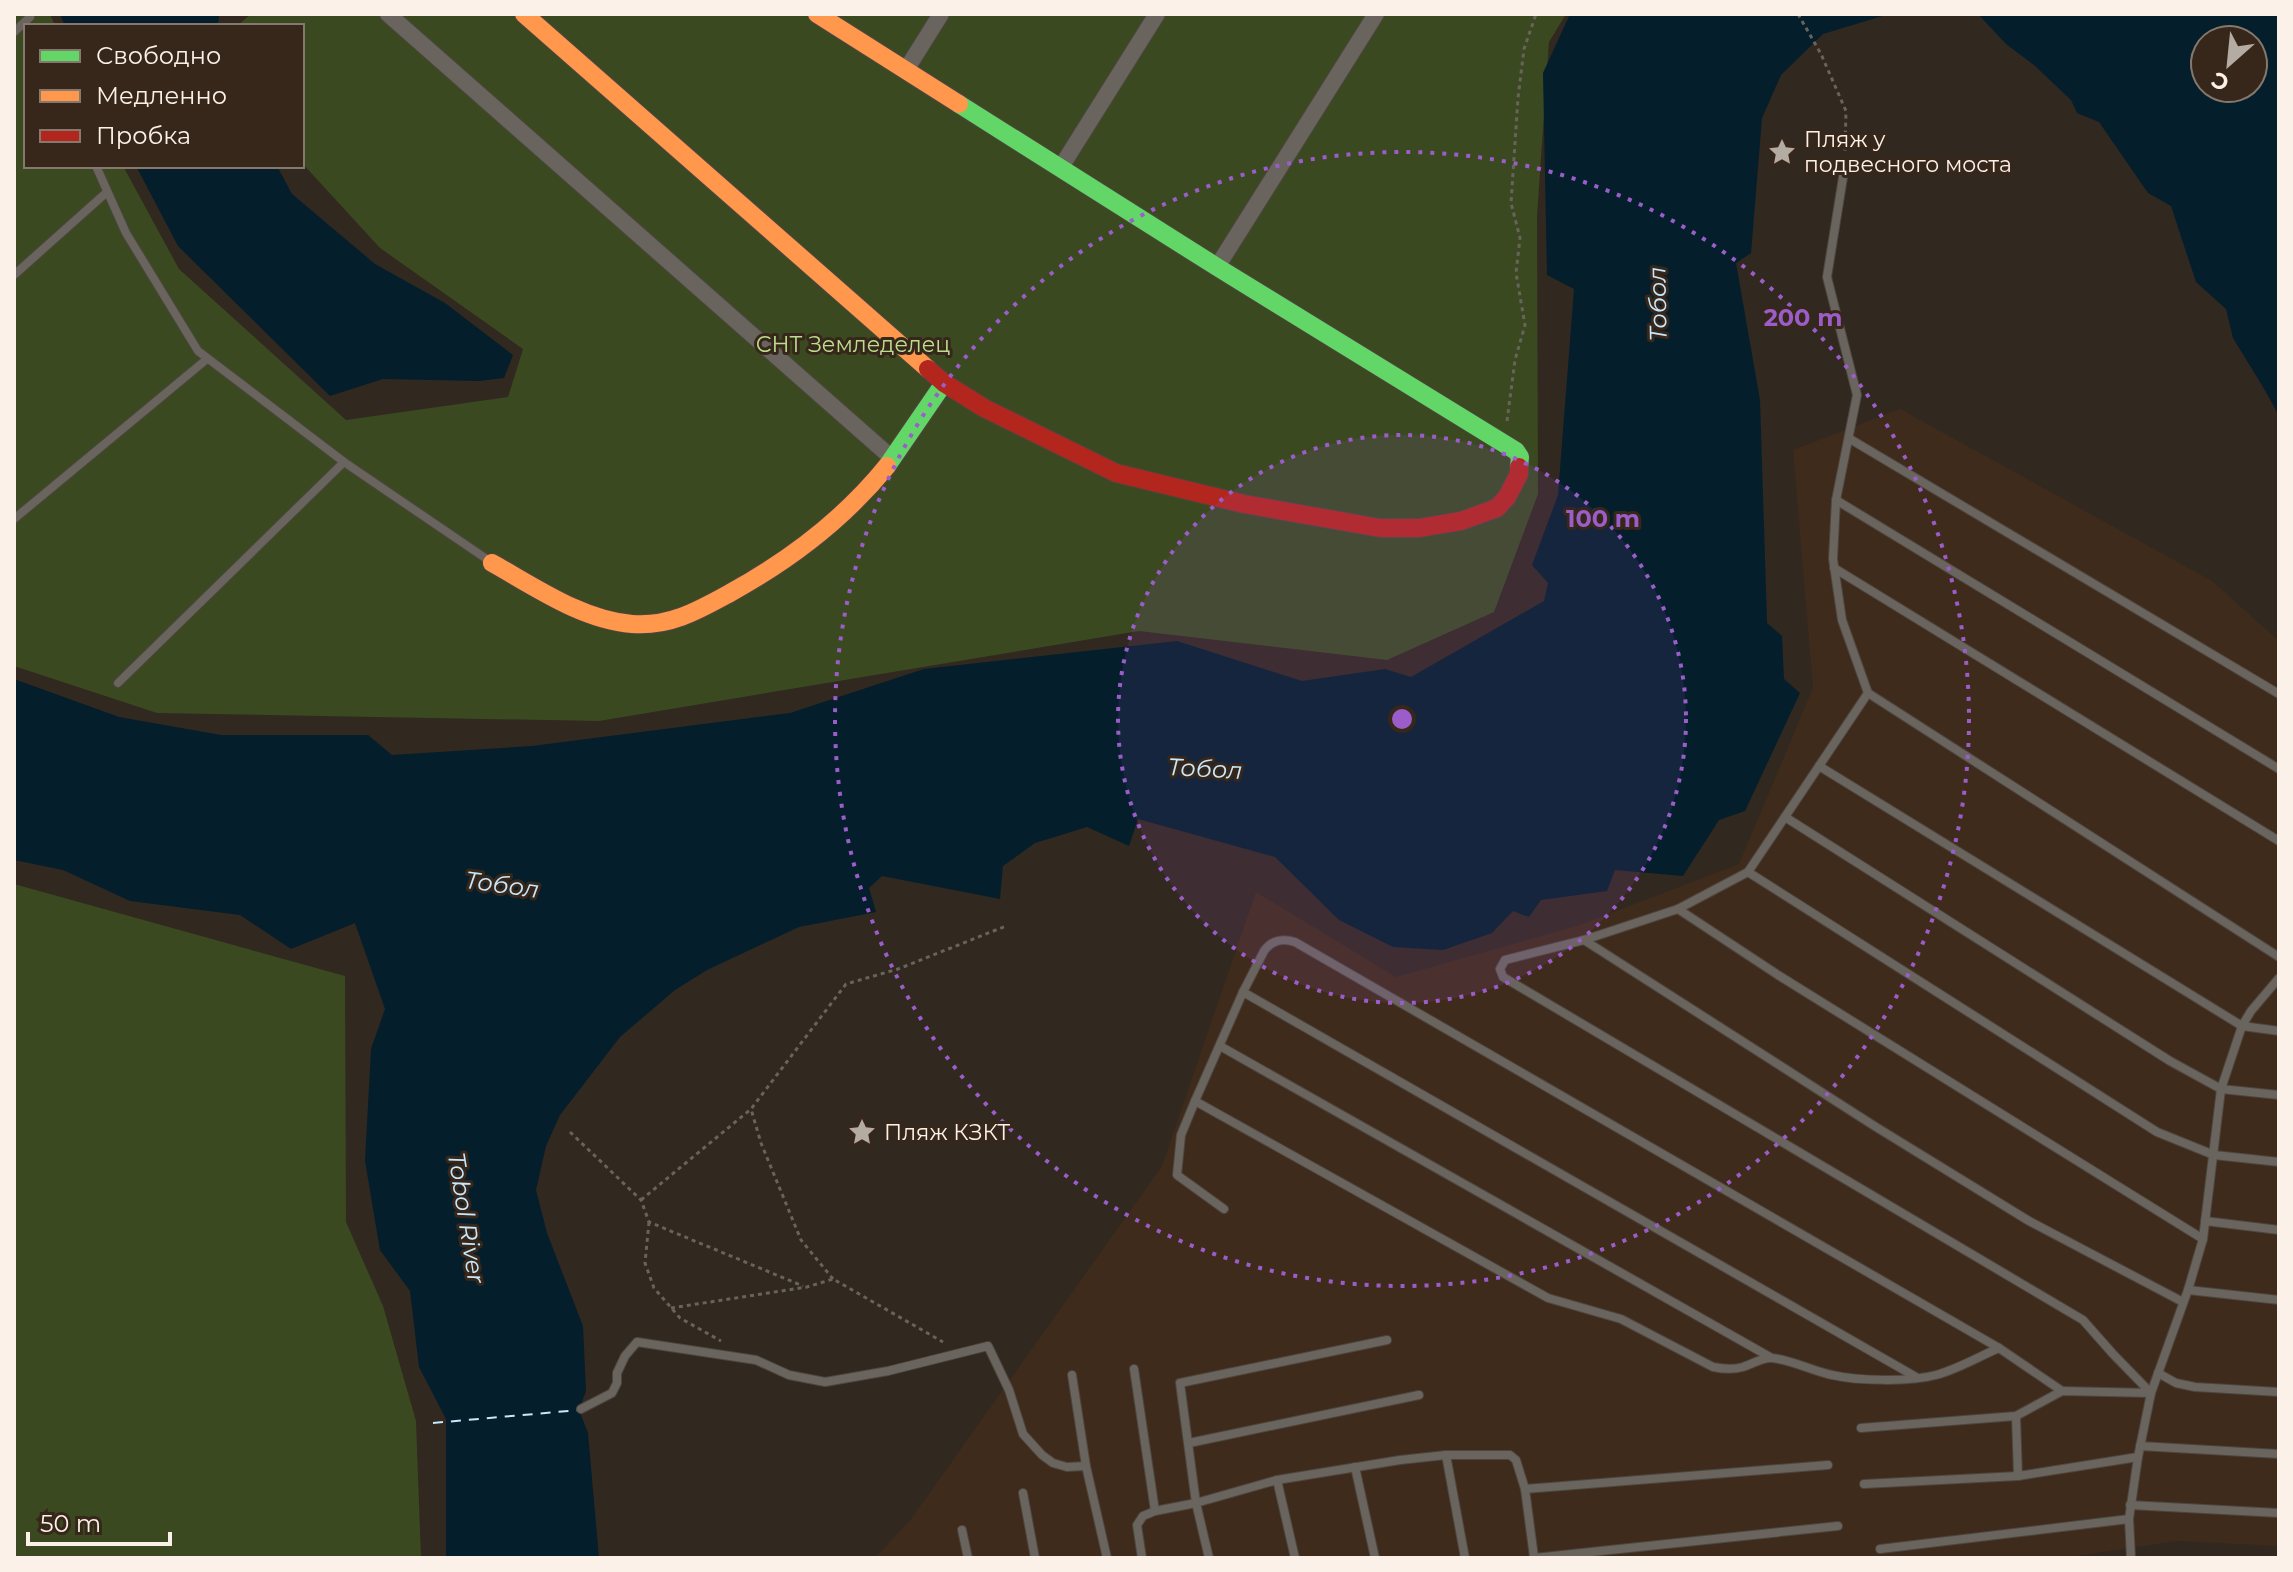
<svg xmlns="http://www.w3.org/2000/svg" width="2293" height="1572" font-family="Montserrat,sans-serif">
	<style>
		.built { fill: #3f2b1b }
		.green { fill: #3b4921 }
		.water { fill: #041e2c; fill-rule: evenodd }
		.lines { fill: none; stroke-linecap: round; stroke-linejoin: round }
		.ferry { stroke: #c8e8fd; stroke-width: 2; stroke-dasharray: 10 8; stroke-linecap: butt }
		.lane-casing { stroke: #4d463f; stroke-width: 10 }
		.street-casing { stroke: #4d463f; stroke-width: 18 }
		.fast-casing { stroke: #4d463f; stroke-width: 20 }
		.slow-casing { stroke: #4d463f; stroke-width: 20 }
		.jam-casing { stroke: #4d463f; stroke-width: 20 }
		.path { stroke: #68635c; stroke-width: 3; stroke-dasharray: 4 4; stroke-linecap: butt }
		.lane { stroke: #6a645e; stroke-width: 8 }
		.street { stroke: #6a645e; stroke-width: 16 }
		.fast { stroke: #63d668; stroke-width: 18 }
		.slow { stroke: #ff974d; stroke-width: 18 }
		.jam { stroke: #b3261e; stroke-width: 18 }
		.ring { fill: none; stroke: #9b5dc9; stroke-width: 4; stroke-dasharray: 4 8 }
		.labels { text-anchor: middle; stroke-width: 6; stroke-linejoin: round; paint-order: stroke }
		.poi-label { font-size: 22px; fill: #fbf1e8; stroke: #37271a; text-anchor: start }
		.park-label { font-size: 22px; fill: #bbdd8e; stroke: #37271a }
		.water-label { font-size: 24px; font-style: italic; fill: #c8e8fd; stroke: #37271a }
		.centre { fill: #9b5dc9; stroke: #37271a; stroke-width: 4 }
		.ring-label { font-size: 24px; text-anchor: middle; font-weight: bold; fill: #9b5dc9; stroke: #37271a; stroke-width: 6; stroke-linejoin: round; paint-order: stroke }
	</style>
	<rect width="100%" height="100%" fill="#312820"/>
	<polygon class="built" points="1900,409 2212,581 2279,641 2279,1546 2177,1541 2063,1558 875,1558 911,1519 1162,1166 1256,892 1396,977 1580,925 1739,864 1813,688 1793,450"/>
	<g class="green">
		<polygon points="14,14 50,14 55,26 26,26 26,166 123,166 179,269 346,420 508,397 523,349 380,248 302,163 302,26 237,26 251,14 1566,14 1549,42 1537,216 1538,494 1494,612 1387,660 1139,631 599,721 157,713 14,666"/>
		<polygon points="14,884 345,976 346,1222 383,1306 416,1421 421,1558 14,1558"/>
	</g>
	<g class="water">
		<polygon points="60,14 219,14 218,26 65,26"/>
		<polygon points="1570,14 1889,14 1823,34 1781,75 1762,118 1751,253 1736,263 1760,400 1767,623 1782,636 1784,679 1800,693 1745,811 1719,820 1683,876 1615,870 1607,891 1541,900 1529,917 1513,911 1492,933 1443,950 1393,947 1339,920 1275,857 1138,819 1129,846 1087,827 1035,843 1003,866 1000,899 882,876 869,888 876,912 799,927 707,970 675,990 620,1037 560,1115 546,1146 536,1190 547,1233 583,1326 586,1391 579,1410 588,1433 599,1558 446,1558 446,1419 419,1367 410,1291 380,1250 365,1161 371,1049 385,1009 355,923 291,949 240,915 130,901 63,870 14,860 14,679 119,717 221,735 368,735 392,755 532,746 790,713 924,669 1177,641 1302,681 1385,669 1411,677 1544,601 1548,583 1532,565 1558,495 1574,289 1547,275 1543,73"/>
		<path d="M1978 14H2279V416L2266 392 2233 338 2226 309 2196 282 2171 206 2148 193 2099 122 2077 113 2071 100 2034 65 2006 44ZM2205 40H2253V88H2205Z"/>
		<polygon points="136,166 277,166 292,194 375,264 445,303 513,355 504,378 479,381 383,379 330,396 178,246"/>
	</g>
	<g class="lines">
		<polyline class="ferry" points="433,1423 579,1410"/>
		<g class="lane-casing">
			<g id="lane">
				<polyline points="14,32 30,17"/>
				<polyline points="1845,165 1827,277 1857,395 1836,500 1833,559 1842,620 1868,693 1748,872 1678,909 1584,940 1505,960 1500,969 1503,977 2083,1320 2113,1354 2151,1393 2062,1391 2016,1416 1861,1428"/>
				<polyline points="96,166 126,233 198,351 344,462 491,562"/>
				<polyline points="14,275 107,192"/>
				<polyline points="1850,439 2279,694"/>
				<polyline points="1836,500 2279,769"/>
				<polyline points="14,519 207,359"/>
				<polyline points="1834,568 2279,841"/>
				<polyline points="118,683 344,462"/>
				<polyline points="1868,693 2279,957"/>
				<polyline points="1819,766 2242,1026 2279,1031"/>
				<polyline points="1785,817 2170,1061 2221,1089 2279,1095"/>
				<polyline points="1748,872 2157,1132 2214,1155 2279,1162"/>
				<polyline points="1678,909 1778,975 2203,1239"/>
				<polyline points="1584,940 1876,1127 2029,1221 2183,1302"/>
				<polyline points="1243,992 1916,1377"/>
				<polyline points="1220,1046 1770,1357"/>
				<path d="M1195 1101 1548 1298 1621 1319 1713 1367C1723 1369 1733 1370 1743 1367 1752 1364 1763 1357 1772 1358 1792 1360 1812 1371 1832 1375 1858 1381 1910 1382 1936 1375 1958 1369 1978 1357 1999 1348"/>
				<path d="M1224 1209 1177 1175 1181 1135 1195 1101 1243 992 1264 951C1272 940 1282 938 1295 942L1999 1348 2062 1391"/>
				<polyline points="2205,1221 2279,1230"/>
				<polyline points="2188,1290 2279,1300"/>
				<polyline points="1134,1369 1155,1511"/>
				<polyline points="2158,1373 2176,1383 2195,1387 2279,1392"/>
				<polyline points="1072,1375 1086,1466 1107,1558"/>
				<polyline points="581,1409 612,1393 617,1383 617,1373 625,1356 637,1342 756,1360 789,1375 825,1382 888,1371 988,1346 1009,1390 1023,1434 1042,1455 1053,1463 1067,1467 1086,1466"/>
				<polyline points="2016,1416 2018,1476"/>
				<polyline points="1189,1443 1419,1395"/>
				<polyline points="2140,1446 2279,1454"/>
				<polyline points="1446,1455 1465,1558"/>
				<polyline points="1355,1467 1375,1558"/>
				<polyline points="1277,1480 1295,1558"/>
				<polyline points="1864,1484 2018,1476 2138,1457"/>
				<polyline points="1023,1493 1035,1558"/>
				<polyline points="2130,1505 2279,1513"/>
				<polyline points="962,1530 968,1558"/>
				<polyline points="1880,1549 2129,1519"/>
				<polyline points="1534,1557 1525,1489 1828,1465"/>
				<polyline points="1142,1558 1137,1525 1143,1516 1155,1511 1196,1503 1277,1480 1400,1460 1446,1455 1510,1455 1516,1460 1525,1489"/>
				<polyline points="1209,1558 1196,1503 1180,1383 1387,1340"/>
				<polyline points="1534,1558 1838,1526"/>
				<polyline points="2131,1558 2129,1519 2138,1457 2151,1393 2188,1290 2203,1239 2221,1089 2242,1026 2251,1011 2279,978"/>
			</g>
		</g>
		<g class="street-casing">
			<g id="street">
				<polyline points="388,14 893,459"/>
				<polyline points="906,70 941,14"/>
				<polyline points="1061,167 1157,14"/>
				<polyline points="1217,267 1376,14"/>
			</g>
		</g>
		<g class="fast-casing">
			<g id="fast">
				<polyline points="959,104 1217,267 1516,451 1520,457 1519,467"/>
				<polyline points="887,466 944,383"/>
			</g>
		</g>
		<g class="slow-casing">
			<g id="slow">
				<polyline points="524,14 928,369"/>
				<polyline points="817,14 959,104"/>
				<path d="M492 563C535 587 582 620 632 624 670 627 699 610 730 593 790 560 844 519 887 466"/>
			</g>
		</g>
		<g class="jam-casing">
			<polyline id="jam" points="928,369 944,383 984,408 1116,473 1244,504 1380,528 1419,528 1461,521 1497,508 1507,497 1519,474 1519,467"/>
		</g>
		<g class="path">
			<polyline points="1798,14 1821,54 1846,111 1845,151"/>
			<polyline points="1507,421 1515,360 1525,325 1516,273 1520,238 1511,203 1518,98 1524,49 1536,14"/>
			<polyline points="570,1132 641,1200 649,1222 803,1286"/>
			<polyline points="641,1200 751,1109"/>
			<polyline points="649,1222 645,1263 654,1288 680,1318 721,1341"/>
			<polyline points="833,1279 801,1240 761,1143 751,1109 846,984 898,969 1006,926"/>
			<polyline points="671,1308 807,1287 833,1279 943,1342"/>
		</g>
		<use href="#lane" class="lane"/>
		<use href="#street" class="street"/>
		<use href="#fast" class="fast"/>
		<use href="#slow" class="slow"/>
		<use href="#jam" class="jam"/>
	</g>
	<circle cx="1402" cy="719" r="284" fill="#9b5dc9" fill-opacity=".12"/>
	<g class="ring">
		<circle cx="1402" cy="719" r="284"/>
		<circle cx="1402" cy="719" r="567"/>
	</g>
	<defs>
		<g id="sight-bare" transform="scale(2.16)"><path d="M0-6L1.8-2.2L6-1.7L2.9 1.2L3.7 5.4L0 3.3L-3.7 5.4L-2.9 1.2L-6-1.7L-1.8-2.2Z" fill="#b4aba2" stroke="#37271a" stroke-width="2.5" paint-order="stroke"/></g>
	</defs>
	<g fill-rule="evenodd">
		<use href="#sight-bare" x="1782" y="152"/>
		<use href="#sight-bare" x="862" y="1132"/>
	</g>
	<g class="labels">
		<g class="poi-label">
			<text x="1804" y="147">Пляж у<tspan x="1804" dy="25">подвесного моста</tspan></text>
			<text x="884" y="1140">Пляж КЗКТ</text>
		</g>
		<g class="park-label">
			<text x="853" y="352">СНТ Земледелец</text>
		</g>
		<g class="water-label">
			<text transform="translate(1658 304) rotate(-91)" y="8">Тобол</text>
			<text transform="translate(1205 769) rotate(3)" y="8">Тобол</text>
			<text transform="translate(502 885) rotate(8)" y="8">Тобол</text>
			<text transform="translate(466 1218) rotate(81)" y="8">Tobol River</text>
		</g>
	</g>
	<circle cx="1402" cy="719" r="12" class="centre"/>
	<g class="ring-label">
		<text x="1803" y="326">200 m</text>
		<text x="1603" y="527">100 m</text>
	</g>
	<rect width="2293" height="1572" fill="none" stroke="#fbf1e8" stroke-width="32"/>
	<rect x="24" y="24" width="280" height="144" fill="#37271a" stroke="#85786c" stroke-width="2"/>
	<rect x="40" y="50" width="40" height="12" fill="#63d668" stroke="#85786c" stroke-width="2"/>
	<text x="96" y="64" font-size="24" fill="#fbf1e8">Свободно</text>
	<rect x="40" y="90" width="40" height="12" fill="#ff974d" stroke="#85786c" stroke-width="2"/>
	<text x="96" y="104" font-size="24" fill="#fbf1e8">Медленно</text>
	<rect x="40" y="130" width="40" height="12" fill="#b3261e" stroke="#85786c" stroke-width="2"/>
	<text x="96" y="144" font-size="24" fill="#fbf1e8">Пробка</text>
	<g transform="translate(2229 64) rotate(207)"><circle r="38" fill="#37271a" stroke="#85786c" stroke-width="2"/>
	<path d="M0-6L14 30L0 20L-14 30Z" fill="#b4aba2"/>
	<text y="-12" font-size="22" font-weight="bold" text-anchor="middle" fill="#fbf1e8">С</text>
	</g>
	<path d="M28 1532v12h142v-12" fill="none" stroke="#fbf1e8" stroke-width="4"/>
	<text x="40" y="1532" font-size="24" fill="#fbf1e8" stroke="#37271a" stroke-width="6" paint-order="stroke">50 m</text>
</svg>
